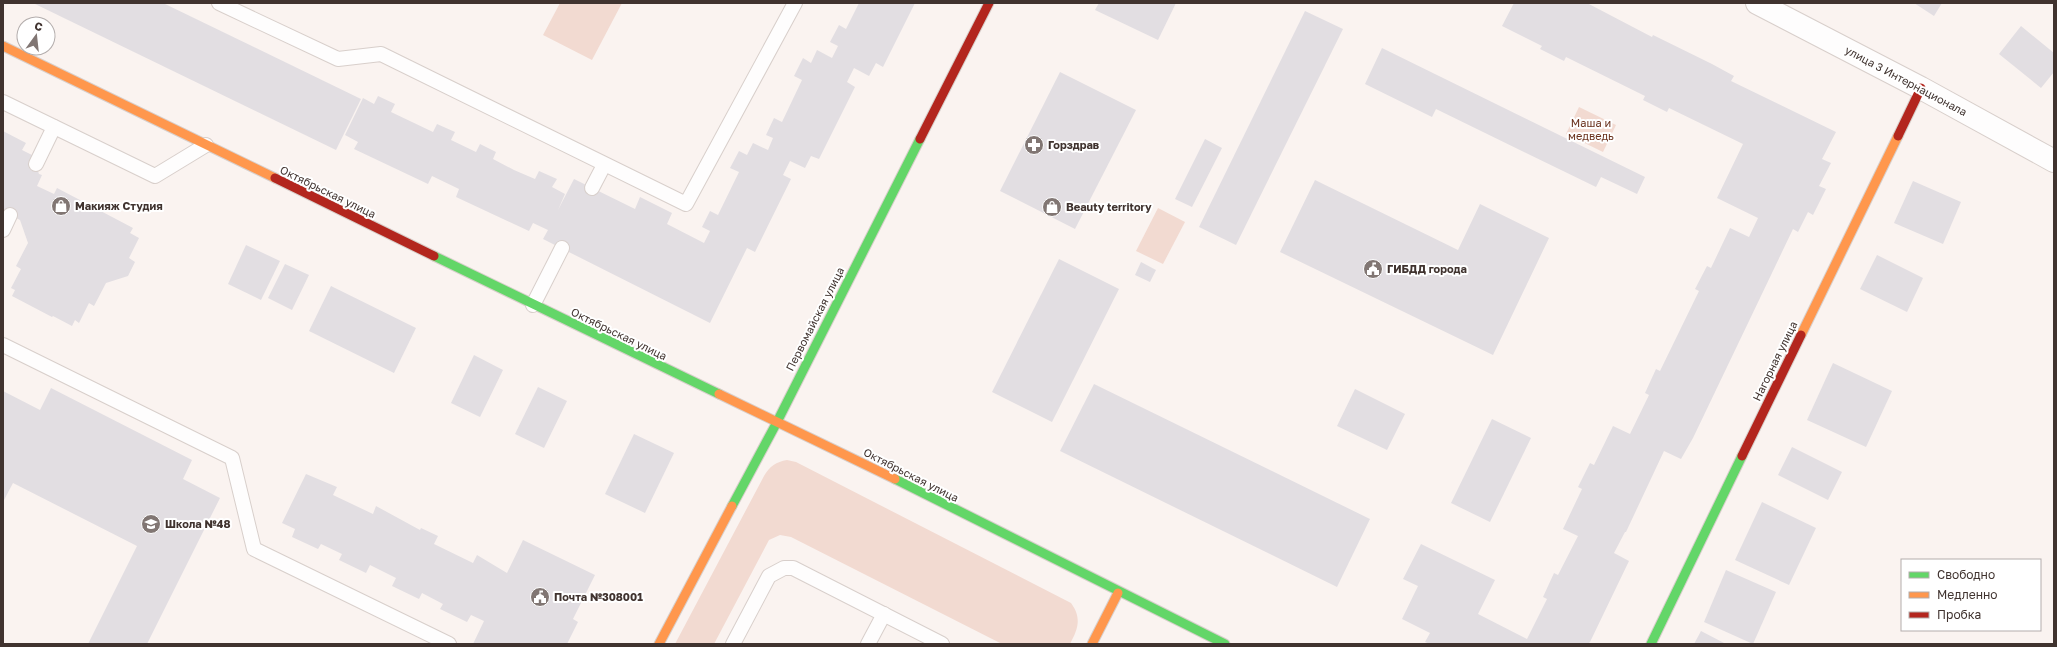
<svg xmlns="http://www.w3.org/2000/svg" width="2057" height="647" font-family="'Golos Text',sans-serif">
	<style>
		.green { fill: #f2dad1 }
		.building { fill: #e2dee2 }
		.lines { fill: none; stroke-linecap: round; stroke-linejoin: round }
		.lane-casing { stroke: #d8cfcb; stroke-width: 16 }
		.street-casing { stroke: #d8cfcb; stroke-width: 24 }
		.fast-casing { stroke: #d8cfcb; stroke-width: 11 }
		.slow-casing { stroke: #d8cfcb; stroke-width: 11 }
		.jam-casing { stroke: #d8cfcb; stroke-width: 11 }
		.lane { stroke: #fefdfd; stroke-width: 14 }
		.street { stroke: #fefdfd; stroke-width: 22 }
		.fast { stroke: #63d668; stroke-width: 9 }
		.slow { stroke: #ff974d; stroke-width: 9 }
		.jam { stroke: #b3261e; stroke-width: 9 }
		.labels { text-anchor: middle; stroke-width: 4; stroke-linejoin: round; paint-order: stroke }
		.street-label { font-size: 11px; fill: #40332f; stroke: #fff }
		.park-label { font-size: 11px; fill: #6a321e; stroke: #fff }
		.poi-label { font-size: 11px; font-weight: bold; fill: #40332f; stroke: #fff; text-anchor: start }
	</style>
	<rect width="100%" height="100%" fill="#faf3f0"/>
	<g class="green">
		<polygon points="560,3 622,3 592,60 543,35"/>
		<polygon points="1579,107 1616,125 1603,152 1566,134"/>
		<polygon points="1158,208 1185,222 1163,264 1136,251"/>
		<path d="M787 460 796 462 1071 603C1082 618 1078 629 1070 644H1002L791 537 780 535 769 540 714 644H675L764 476C770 466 776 462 787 460Z"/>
	</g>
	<g class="building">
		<polygon points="33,3 163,3 361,99 336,150"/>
		<polygon points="859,3 915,3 883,67 876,63 869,76 854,68 847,82 855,87 819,159 811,156 805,168 790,161 783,175 791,179 755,252 747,248 710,323 543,239 548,230 533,223 529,231 456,197 459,189 432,176 428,184 354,149 358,142 345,135 363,98 374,104 378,96 395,104 391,112 433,132 437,124 455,132 451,140 476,152 480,144 496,152 493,159 514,170 535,179 539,171 557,179 552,187 565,194 558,210 574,179 635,209 640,197 672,213 667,224 704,243 710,231 702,227 710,211 718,215 739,172 730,168 739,151 747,155 753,143 768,150 773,138 766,135 774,118 782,122 802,80 794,76 803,58 811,63 817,50 832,58 838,46 830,42 839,25 846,29"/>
		<polygon points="1099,3 1176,3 1158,40 1095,10"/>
		<polygon points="1514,3 1587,3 1652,37 1653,35 1712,64 1734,76 1731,81 1836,132 1822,159 1831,163 1819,186 1826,189 1813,215 1808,212 1798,232 1793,229 1693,438 1681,459 1664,451 1626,532 1625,532 1614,553 1629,561 1590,642 1588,644 1430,644 1425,642 1430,633 1402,619 1418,586 1403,579 1421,544 1495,580 1478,614 1527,639 1547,599 1543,597 1554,573 1558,575 1578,536 1563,529 1582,489 1578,487 1590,463 1594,465 1613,426 1630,434 1649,395 1645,393 1656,369 1660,371 1699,291 1695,289 1707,266 1711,268 1730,228 1749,237 1758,218 1717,198 1743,144 1669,108 1667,112 1643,100 1645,96 1566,57 1564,61 1540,49 1542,46 1502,26"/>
		<polygon points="1914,3 1942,3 1934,16"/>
		<polygon points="1305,11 1343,29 1236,245 1199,227"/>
		<polygon points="2021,26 2054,53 2054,72 2041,88 1999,54"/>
		<polygon points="1382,48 1645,177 1637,194 1601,177 1596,187 1436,109 1432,117 1365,84"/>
		<polygon points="1060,72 1136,110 1075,229 1000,191"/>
		<polygon points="3,131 26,143 22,150 32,155 39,174 42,175 37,186 54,194 57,188 78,199 133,228 130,233 139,238 129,258 135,262 128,276 106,283 94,306 89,303 79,323 75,320 72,326 53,316 52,317 12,296 15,290 11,288 21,269 16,266 28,243 20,220 3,211"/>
		<polygon points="1205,139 1222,148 1192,207 1175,199"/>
		<polygon points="1315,180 1458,250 1480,204 1549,238 1493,355 1280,252"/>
		<polygon points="1913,181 1961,202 1943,244 1894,223"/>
		<polygon points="246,245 280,261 261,300 228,284"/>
		<polygon points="1877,255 1923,278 1907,312 1860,289"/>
		<polygon points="1059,259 1119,289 1052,422 992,392"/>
		<polygon points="1141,262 1156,270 1150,282 1135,275"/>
		<polygon points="285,264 309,275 292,310 268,298"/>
		<polygon points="331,286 416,328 394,373 309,331"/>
		<polygon points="474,355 503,370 480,417 451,403"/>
		<polygon points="1833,363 1892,391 1866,447 1807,420"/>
		<polygon points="1094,384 1370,519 1337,587 1060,451"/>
		<polygon points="538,387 567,401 544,448 515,434"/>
		<polygon points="51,388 192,460 183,479 220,498 147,644 88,644 137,546 13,483 3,502 3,391 40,410"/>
		<polygon points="1355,389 1405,414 1387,450 1337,426"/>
		<polygon points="1492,419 1531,438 1490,522 1451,503"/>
		<polygon points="634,434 674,453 645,513 605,494"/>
		<polygon points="1792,447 1842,472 1828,500 1778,475"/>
		<polygon points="306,474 337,487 333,495 373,514 376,506 420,530 421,528 438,536 434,544 473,563 477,555 507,573 523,540 595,575 573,619 578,622 567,644 473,644 484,621 471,615 467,622 440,609 443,604 422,593 419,599 392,586 396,578 370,565 366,573 339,560 342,554 321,544 318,549 292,537 295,529 282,523"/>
		<polygon points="1762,502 1816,528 1789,585 1735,560"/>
		<polygon points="1726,570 1776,592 1753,644 1704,622"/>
		<polygon points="1701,631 1726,644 1694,644"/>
	</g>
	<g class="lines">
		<g class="lane-casing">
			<g id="lane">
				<polyline points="219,3 338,59 381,54 686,204 795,3"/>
				<polyline points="3,102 155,176 206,145"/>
				<polyline points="36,164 54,127"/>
				<polyline points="592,188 604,165"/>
				<polyline points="3,230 10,215"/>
				<polyline points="533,305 562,248"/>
				<polyline points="3,345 232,458 254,549 449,644"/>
				<polyline points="733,644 769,576 784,568 793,568 942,644"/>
				<polyline points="868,644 884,614"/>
			</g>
		</g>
		<g class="street-casing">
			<polyline id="street" points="1757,3 1921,88 2054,161"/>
		</g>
		<g class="fast-casing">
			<g id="fast">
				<polyline points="434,256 719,394"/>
				<polyline points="895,479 1225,644"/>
				<polyline points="732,506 777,422 920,139"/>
				<polyline points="1651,644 1742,456"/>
			</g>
		</g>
		<g class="slow-casing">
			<g id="slow">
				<polyline points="3,46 275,178"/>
				<polyline points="1801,335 1898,136"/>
				<polyline points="719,394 895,479"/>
				<polyline points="659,644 732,506"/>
				<polyline points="1092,644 1118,593"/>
			</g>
		</g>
		<g class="jam-casing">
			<g id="jam">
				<polyline points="1898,136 1921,88"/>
				<polyline points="920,139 989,3"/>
				<polyline points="275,178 434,256"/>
				<polyline points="1742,456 1801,335"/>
			</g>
		</g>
		<use href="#lane" class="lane"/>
		<use href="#street" class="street"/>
		<use href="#fast" class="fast"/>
		<use href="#slow" class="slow"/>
		<use href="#jam" class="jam"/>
	</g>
	<defs>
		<g id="pharmacy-disc" transform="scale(1)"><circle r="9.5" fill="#817673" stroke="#fff"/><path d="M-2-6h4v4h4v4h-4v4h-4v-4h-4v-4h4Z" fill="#fff"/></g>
		<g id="shop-disc" transform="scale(1)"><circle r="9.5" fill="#817673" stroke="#fff"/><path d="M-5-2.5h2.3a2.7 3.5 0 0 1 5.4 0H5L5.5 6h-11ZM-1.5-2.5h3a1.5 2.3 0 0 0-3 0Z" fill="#fff"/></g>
		<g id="civic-disc" transform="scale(1)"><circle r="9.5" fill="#817673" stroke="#fff"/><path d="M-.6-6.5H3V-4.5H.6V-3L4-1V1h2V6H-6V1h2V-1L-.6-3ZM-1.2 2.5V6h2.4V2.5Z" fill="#fff"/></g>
		<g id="school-disc" transform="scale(1)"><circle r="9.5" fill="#817673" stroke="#fff"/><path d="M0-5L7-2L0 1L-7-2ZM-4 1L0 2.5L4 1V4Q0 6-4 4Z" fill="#fff"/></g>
	</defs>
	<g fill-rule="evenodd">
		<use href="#pharmacy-disc" x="1034" y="145"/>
		<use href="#shop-disc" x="61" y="206"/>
		<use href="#shop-disc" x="1052" y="207"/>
		<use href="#civic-disc" x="1373" y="269"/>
		<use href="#school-disc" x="151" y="524"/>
		<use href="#civic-disc" x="540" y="597"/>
	</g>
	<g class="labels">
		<g class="street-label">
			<text transform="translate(1906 81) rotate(28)" y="4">улица 3 Интернационала</text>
			<text transform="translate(328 192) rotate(26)" y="4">Октябрьская улица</text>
			<text transform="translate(815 319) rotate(-63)" y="4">Первомайская улица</text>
			<text transform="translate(619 334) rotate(26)" y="4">Октябрьская улица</text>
			<text transform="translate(1775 361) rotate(-64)" y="4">Нагорная улица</text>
			<text transform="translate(911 475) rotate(27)" y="4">Октябрьская улица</text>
		</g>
		<g class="park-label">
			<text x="1591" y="127">Маша и<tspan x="1591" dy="13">медведь</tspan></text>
		</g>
		<g class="poi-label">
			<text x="1048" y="149">Горздрав</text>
			<text x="75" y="210">Макияж Студия</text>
			<text x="1066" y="211">Beauty territory</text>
			<text x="1387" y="273">ГИБДД города</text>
			<text x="165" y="528">Школа №48</text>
			<text x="554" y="601">Почта №308001</text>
		</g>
	</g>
	<rect width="2057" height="647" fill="none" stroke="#40332f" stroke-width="8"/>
	<rect x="1901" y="559" width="140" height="72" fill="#ffffff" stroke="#b3adac"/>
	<rect x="1909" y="572" width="20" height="6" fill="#63d668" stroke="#b3adac"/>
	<text x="1937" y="579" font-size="12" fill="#40332f">Свободно</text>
	<rect x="1909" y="592" width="20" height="6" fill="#ff974d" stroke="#b3adac"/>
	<text x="1937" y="599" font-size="12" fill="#40332f">Медленно</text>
	<rect x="1909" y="612" width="20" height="6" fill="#b3261e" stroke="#b3adac"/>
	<text x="1937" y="619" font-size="12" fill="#40332f">Пробка</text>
	<g transform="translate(36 36) rotate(15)"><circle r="19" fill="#ffffff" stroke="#b3adac"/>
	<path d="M0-3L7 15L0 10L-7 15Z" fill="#817673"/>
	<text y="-6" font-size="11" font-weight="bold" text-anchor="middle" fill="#40332f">С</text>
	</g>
</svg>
